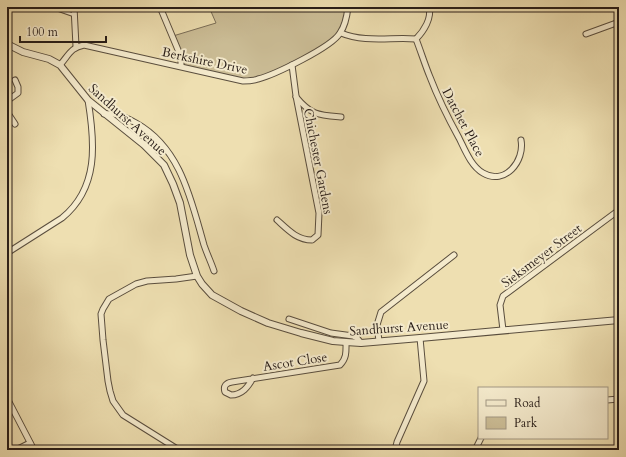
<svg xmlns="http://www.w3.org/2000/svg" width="626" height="457" font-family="Cardo,serif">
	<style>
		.green { fill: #ccbe97; stroke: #7a6e58 }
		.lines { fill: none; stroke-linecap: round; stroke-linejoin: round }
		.service-casing { stroke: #5a4e3e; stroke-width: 4.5 }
		.minor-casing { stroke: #5a4e3e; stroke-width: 7 }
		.tertiary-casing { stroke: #5a4e3e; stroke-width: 8 }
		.service { stroke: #f4eacc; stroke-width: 2.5 }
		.minor { stroke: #f4eacc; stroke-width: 5 }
		.tertiary { stroke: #f4eacc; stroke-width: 6 }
		.labels { text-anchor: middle; stroke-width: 4; stroke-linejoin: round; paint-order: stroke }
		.street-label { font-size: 13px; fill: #281d18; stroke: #f4eacc }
	</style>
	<rect width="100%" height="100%" fill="#eedfb1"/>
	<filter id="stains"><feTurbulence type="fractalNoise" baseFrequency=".005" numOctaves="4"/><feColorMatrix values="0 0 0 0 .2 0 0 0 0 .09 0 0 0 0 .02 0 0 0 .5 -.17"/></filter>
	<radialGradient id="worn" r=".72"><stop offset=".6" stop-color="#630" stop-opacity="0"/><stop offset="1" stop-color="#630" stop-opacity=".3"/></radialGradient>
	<polygon class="green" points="209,7 349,7 341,33 306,57 251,81 181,67 182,62 173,36 216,23"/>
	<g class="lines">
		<g class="service-casing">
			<polyline id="service" points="51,7 74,15"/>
		</g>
		<g class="minor-casing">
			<g id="minor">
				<polyline points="74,7 76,46"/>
				<polyline points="160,7 181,57 181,66"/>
				<path d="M341 33C365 43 391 37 416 39"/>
				<polyline points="586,34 619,22"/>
				<path d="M416 39C421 52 425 65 430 77 438 98 448 118 459 138 465 150 471 166 483 173 505 186 525 161 521 140"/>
				<path d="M416 39C424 31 432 18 429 7"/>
				<path d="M60 65C69 55 70 48 84 45L243 81C248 81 253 81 258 79 274 75 332 47 340 33 345 26 347 16 348 7"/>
				<path d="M296 97C311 115 318 115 341 117"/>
				<polyline points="7,101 18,93 18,87 15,80"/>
				<polyline points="7,112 15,124"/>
				<path d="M104 114C117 113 125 117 136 123 181 148 191 200 204 245 207 254 211 262 214 271"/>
				<path d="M277 220C288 230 297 240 312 240L318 235 319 213 296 96 292 65"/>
				<path d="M7 253 62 218C99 188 95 143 88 100"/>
				<polyline points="289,319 331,333 353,336 357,338 361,343"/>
				<polyline points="503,330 500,305 503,296 619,210"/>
				<polyline points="379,341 377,325 381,312 454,255"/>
				<path d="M253 378C248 387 242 395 231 395L225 392C223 386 226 383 232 382L340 365C347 358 346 351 346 342"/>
				<polyline points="7,398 34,450"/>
				<polyline points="607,400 619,399"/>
				<polyline points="16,450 30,443"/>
				<polyline points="179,450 123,415 113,401 110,391 108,381 103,340 101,314 103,309 109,299 136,284 147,281 176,279 197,276"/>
				<polyline points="395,450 397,442 424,381 420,338"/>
				<polyline points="475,450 481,438"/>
			</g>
		</g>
		<g class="tertiary-casing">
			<polyline id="tertiary" points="7,44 23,52 49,59 60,65 88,100 144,145 164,165 173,184 180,203 190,255 197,276 202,284 212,295 241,311 268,323 301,333 333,341 346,342 361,343 420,338 619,320"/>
		</g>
		<use href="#service" class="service"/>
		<use href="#minor" class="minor"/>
		<use href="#tertiary" class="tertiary"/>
	</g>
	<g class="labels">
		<g class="street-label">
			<text transform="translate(205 60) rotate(12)" y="5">Berkshire Drive</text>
			<text transform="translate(128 119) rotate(42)" y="5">Sandhurst Avenue</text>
			<text transform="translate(464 122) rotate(62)" y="5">Datchet Place</text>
			<text transform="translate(319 161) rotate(79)" y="5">Chichester Gardens</text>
			<text transform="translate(541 255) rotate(-37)" y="5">Sieksmeyer Street</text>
			<text transform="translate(399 327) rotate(-4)" y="5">Sandhurst Avenue</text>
			<text transform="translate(295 361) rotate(-9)" y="5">Ascot Close</text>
		</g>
	</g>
	<rect width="626" height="457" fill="none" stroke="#eedfb1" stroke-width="24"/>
	<rect x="8" y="8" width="610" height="441" fill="none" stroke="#281d18" stroke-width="2"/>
	<rect x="12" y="12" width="602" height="433" fill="none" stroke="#281d18"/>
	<rect x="478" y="387" width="130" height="52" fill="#f4eacc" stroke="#a29884"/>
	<rect x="486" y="400" width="20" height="6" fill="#f4eacc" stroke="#a29884"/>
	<text x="514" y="407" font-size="12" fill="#281d18">Road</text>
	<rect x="486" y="417" width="20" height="12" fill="#ccbe97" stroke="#a29884"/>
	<text x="514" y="427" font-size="12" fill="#281d18">Park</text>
	<path d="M20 36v6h86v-6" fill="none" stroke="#281d18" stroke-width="2"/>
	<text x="26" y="36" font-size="12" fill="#281d18" stroke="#f4eacc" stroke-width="3" paint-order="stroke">100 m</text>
	<rect width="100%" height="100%" filter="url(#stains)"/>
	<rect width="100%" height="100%" fill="url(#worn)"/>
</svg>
